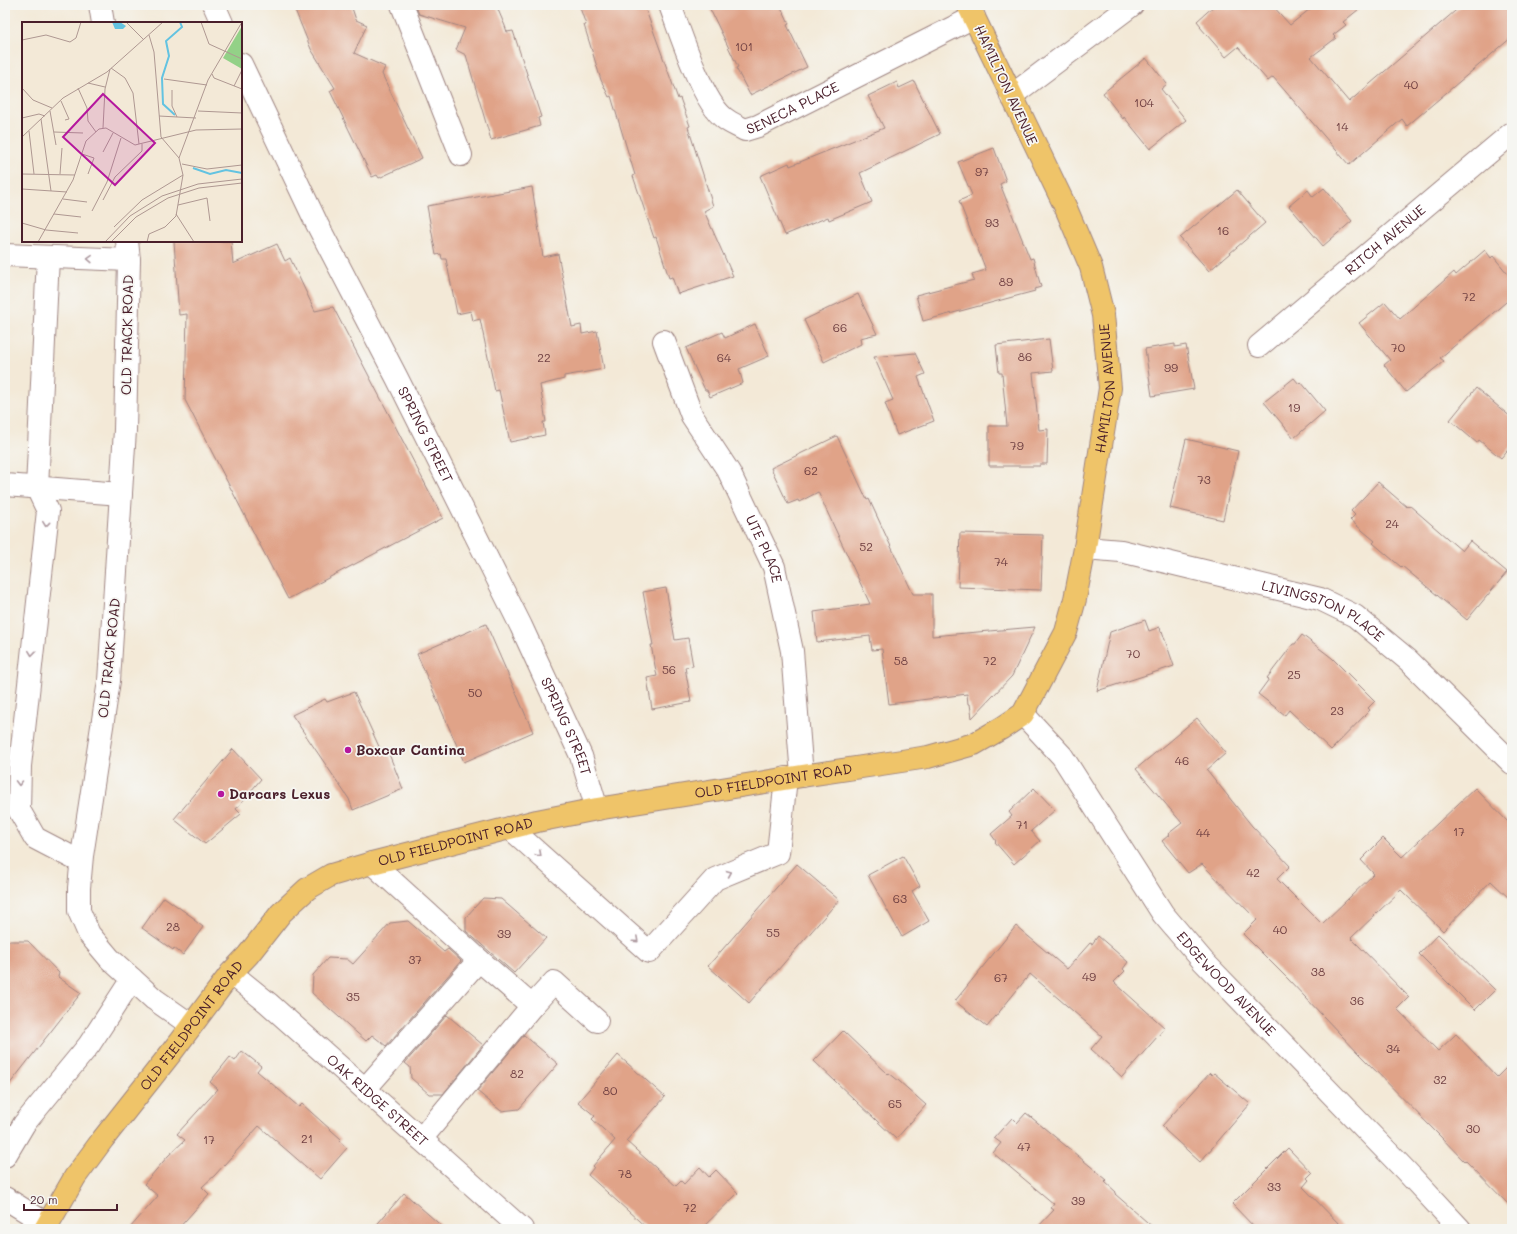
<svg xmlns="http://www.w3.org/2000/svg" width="1517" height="1234" font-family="Mali,sans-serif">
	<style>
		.building { fill: #e0a388 }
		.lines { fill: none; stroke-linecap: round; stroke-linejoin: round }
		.minor-casing { stroke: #9e8481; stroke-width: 24 }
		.major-casing { stroke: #9e8481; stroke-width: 24 }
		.minor { stroke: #fff; stroke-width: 22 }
		.major { stroke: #efc469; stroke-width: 22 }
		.oneway { stroke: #ae9aa0 }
		.poi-dot { fill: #b5179e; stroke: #f6f6f2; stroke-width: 1.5 }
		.labels { text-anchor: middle; stroke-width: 3.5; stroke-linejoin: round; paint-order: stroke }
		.number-label { font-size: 12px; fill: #704042 }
		.street-label { font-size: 14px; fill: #4a1f2b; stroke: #f6f6f2 }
		.poi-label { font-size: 14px; font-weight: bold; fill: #4a1f2b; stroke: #f6f6f2; text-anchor: start }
		.inset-river { fill: none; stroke: #63c3e1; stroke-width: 2 }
		.inset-road { fill: none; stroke: #af9892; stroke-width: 1 }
		.view { fill: #b5179e; fill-opacity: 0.15; stroke: #b5179e; stroke-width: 2 }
		.inset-edge { fill: none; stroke: #4a1f2b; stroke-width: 2 }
	</style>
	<rect width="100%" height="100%" fill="#f6f6f2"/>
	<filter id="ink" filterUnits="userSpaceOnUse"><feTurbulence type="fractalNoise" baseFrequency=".025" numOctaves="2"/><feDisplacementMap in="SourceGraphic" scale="8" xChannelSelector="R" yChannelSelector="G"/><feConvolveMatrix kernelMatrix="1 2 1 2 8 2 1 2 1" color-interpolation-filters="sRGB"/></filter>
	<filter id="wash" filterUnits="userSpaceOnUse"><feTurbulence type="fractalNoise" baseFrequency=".012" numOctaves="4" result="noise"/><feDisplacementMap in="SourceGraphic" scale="16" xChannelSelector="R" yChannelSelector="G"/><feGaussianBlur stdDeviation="0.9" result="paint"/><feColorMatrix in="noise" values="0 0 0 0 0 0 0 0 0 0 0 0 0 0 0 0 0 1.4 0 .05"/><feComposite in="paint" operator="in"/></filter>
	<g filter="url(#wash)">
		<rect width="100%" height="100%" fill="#f3e9d7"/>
		<g id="blocks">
			<g class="building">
				<polygon points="293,5 351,5 356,20 367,25 354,53 385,67 382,74 422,158 379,178 377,175 372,177 330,91 335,88 311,49"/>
				<polygon points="415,5 496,5 505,26 507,32 513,31 541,117 538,118 540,126 491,140 466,55 456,50 465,28 419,14"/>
				<polygon points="579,5 644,5 678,99 680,98 690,126 688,127 713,206 704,211 733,276 678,294 672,277 669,278 656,237 654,238 633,176 635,175 611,96 609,97 601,80 584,25 586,25"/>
				<polygon points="708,5 780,5 789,24 787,25 807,67 750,95 736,68 738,67"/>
				<polygon points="1215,5 1272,5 1290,25 1315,5 1364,5 1343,22 1346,25 1333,35 1336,38 1311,57 1349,102 1462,5 1512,5 1512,37 1407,126 1402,119 1349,165 1273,77 1268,81 1238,47 1226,57 1200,27 1201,26 1197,21"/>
				<polygon points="1146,58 1167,84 1161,89 1186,120 1150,149 1124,117 1123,119 1103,93"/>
				<polygon points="914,81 940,134 860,173 872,202 829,220 828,217 785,235 760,176 789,163 790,166 884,128 868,96 897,82 899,88"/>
				<polygon points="994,148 1006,181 1000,184 1030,259 1033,258 1041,287 1034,289 1035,291 923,321 916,295 974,280 972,274 986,270 959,201 972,195 958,162"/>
				<polygon points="532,187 543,257 558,254 572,327 581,325 582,334 597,331 604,369 564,376 564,379 540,385 546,422 543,422 545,435 510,442 499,390 495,391 480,319 473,321 471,311 457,314 446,259 442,259 441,254 436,255 427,206"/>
				<polygon points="1324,188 1352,221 1323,246 1289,206 1308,190 1313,197"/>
				<polygon points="1237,190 1265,223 1209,271 1180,238"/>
				<polygon points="174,241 231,241 233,264 277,244 285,261 290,258 315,311 333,307 443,518 288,599 185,400 187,314 179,315"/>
				<polygon points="1485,250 1491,258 1493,256 1512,279 1512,297 1440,358 1444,361 1406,392 1384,365 1390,360 1359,323 1385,302 1400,319 1454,272 1456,275"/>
				<polygon points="858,294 877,334 860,338 861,344 824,362 804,320"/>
				<polygon points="755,324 769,356 739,369 743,383 710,397 707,390 705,390 686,348 722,332 725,338"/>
				<polygon points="1049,339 1053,371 1033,373 1039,430 1048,429 1047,464 1040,464 1040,466 989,466 989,426 1007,426 1002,373 999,373 996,345"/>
				<polygon points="1175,344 1175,347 1186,345 1194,389 1152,396 1145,349"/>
				<polygon points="915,353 925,374 918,377 934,421 897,435 885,403 893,400 874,357"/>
				<polygon points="1294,378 1299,384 1301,382 1325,411 1294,438 1264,402"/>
				<polygon points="1476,388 1512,418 1512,445 1501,458 1479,440 1477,443 1450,420"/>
				<polygon points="837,436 867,500 869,499 913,594 932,594 932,636 1035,627 1012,676 972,718 970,704 968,704 967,694 889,704 882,649 872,650 870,636 817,642 814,612 870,604 818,492 799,502 798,500 788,504 771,468"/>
				<polygon points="1186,439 1238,451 1223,520 1170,508"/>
				<polygon points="1378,482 1407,507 1409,505 1462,551 1470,541 1507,572 1467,620 1402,566 1401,567 1373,543 1375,541 1350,520 1355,515 1351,511"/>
				<polygon points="960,533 1043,535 1041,590 958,587"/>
				<polygon points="666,588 675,640 688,638 693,666 685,667 691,702 652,709 647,678 657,676 651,645 653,645 643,592"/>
				<polygon points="1145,620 1149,631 1160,627 1161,632 1162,631 1174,666 1097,691 1110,632"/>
				<polygon points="486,624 533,732 464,762 417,654"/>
				<polygon points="1302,635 1332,658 1375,701 1368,708 1370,710 1331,750 1289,710 1285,715 1258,694 1269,679 1267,678 1293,644 1295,644"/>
				<polygon points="354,692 381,751 387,749 403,789 353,810 349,799 292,715 325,699 327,702"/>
				<polygon points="1197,718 1226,753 1207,770 1252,826 1290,866 1277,879 1322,924 1374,874 1361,860 1383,838 1402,857 1475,788 1512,826 1512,901 1491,881 1443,931 1401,890 1351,938 1409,997 1397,1009 1438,1051 1456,1034 1497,1077 1512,1062 1512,1208 1465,1160 1464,1161 1440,1136 1359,1054 1288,979 1243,934 1257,920 1202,864 1188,873 1162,841 1169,835 1168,834 1182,823 1136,769"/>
				<polygon points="233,749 261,779 236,809 241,814 205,844 174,819"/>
				<polygon points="1034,788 1055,810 1031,831 1040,841 1014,864 995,842 996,841 991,834 1012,816 1009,812"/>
				<polygon points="903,856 920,886 912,891 929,921 902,937 868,875"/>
				<polygon points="797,864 839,900 749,1003 708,966"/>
				<polygon points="164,897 195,919 194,920 203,927 183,955 174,948 173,950 142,928"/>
				<polygon points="483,898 501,899 546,938 514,973 466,931 466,917"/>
				<polygon points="408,921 444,952 448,949 461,961 386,1046 372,1035 366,1041 312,993 313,975 328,958 347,959 353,964 390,923"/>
				<polygon points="1016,926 1067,969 1090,943 1092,944 1098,936 1128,962 1123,969 1125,971 1114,982 1165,1028 1122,1077 1091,1049 1102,1036 1030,974 987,1027 955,1001"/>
				<polygon points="1438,934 1495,990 1475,1010 1419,954"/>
				<polygon points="5,941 28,941 59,973 58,977 81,993 5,1090"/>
				<polygon points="447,1015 483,1045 443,1094 429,1094 411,1078 410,1067 405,1063"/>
				<polygon points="843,1031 888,1074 889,1073 899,1081 926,1105 896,1139 814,1061"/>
				<polygon points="524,1035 558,1064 519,1109 501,1111 477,1091"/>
				<polygon points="242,1051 261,1066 257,1071 299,1107 302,1104 341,1139 339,1141 347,1148 320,1179 259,1126 215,1175 202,1187 209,1194 178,1229 129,1229 158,1196 144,1184 168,1156 185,1140 177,1134 218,1089 210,1082 230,1057 235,1061"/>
				<polygon points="618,1055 665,1097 626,1141 676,1186 681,1181 684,1184 700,1167 709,1177 716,1170 738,1193 701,1229 648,1229 588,1175 594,1167 593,1166 615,1140 592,1119 595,1116 578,1102"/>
				<polygon points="1210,1073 1212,1075 1214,1073 1250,1104 1200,1162 1165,1130 1165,1129 1162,1126"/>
				<polygon points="1026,1113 1107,1180 1105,1182 1116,1192 1115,1194 1155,1229 1036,1229 1054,1210 1051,1208 1054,1204 993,1153 1001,1143 994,1138 1012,1118 1017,1123"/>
				<polygon points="1288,1148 1312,1173 1307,1178 1309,1180 1303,1187 1344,1229 1256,1229 1232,1204"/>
				<polygon points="404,1193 445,1229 373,1229"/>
			</g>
		</g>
	</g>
	<g filter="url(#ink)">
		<use href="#blocks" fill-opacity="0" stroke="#9e8481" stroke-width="1"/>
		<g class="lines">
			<g class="minor-casing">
				<g id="minor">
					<polyline points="100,5 103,23"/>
					<polyline points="214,5 222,23"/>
					<polyline points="402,5 461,155"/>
					<path id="s1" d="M670 5C680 32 702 101 724 118 730 123 738 126 745 130L758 126 974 17"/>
					<path id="s2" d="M241 64 317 224 397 378 521 626 581 756 597 809"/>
					<polyline points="1011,96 1132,5"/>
					<polyline points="127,241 129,260 125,430 109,681 82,856 79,888 79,911 89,934 110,959 154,999 191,1025"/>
					<polyline points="5,255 129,260"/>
					<polyline points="48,257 37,488 48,511 20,766 19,810 35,838 81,862"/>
					<path id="s3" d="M664 341 692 416 729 472 774 567 792 651 802 776"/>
					<path id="s4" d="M1259 346 1512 133"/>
					<polyline points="5,485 121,494"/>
					<path id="s5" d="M1085 548 1121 551 1320 599 1355 616 1408 660 1512 763"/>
					<path id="s6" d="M1023 714 1062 756 1163 914 1203 961 1406 1171 1460 1229"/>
					<polyline points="510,828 649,952 715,879 778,853 786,778"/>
					<polyline points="372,863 479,960 532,1006 554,982 597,1021"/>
					<path id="s7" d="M231 973 268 1003 522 1229"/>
					<polyline points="365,1089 479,960"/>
					<polyline points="421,1139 532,1006"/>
					<polyline points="5,1156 24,1124 89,1045 132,979"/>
					<polyline points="5,1198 48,1225"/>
				</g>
			</g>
			<g class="major-casing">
				<g id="major">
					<path id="s8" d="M45 1229 75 1177 103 1139 171 1053 231 973 248 955 281 913 307 889 331 875 372 863 537 821 597 809 802 776 928 757 974 744 1002 728 1023 714 1066 632 1075 599 1085 548 1110 388 1103 315 1091 267 1065 206 968 5"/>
				</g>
			</g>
			<use href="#minor" class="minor"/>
			<use href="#major" class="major"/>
		</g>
		<defs><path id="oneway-chevron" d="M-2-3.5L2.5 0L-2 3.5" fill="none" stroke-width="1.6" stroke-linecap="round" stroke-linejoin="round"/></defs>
		<g class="oneway">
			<use href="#oneway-chevron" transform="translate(90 259) rotate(-178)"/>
			<use href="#oneway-chevron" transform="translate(46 524) rotate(96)"/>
			<use href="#oneway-chevron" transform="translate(32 653) rotate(96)"/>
			<use href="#oneway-chevron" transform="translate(19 783) rotate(91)"/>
			<use href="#oneway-chevron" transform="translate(539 854) rotate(42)"/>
			<use href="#oneway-chevron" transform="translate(729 873) rotate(-23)"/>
			<use href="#oneway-chevron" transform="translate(636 940) rotate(42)"/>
		</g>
	</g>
	<g class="poi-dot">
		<circle cx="348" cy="750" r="4"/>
		<circle cx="221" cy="794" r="4"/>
	</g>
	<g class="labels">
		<g class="number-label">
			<text x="744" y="51">101</text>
			<text x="1411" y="89">40</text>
			<text x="1144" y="107">104</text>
			<text x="1342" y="131">14</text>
			<text x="982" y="176">97</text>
			<text x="992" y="227">93</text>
			<text x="1223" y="235">16</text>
			<text x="1006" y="286">89</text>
			<text x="1469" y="301">72</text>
			<text x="840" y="332">66</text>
			<text x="1398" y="352">70</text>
			<text x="1025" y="361">86</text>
			<text x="544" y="362">22</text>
			<text x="724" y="362">64</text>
			<text x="1171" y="372">99</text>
			<text x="1294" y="412">19</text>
			<text x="1017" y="450">79</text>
			<text x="811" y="475">62</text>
			<text x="1204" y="484">73</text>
			<text x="1392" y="528">24</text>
			<text x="866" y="551">52</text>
			<text x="1001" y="566">74</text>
			<text x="1133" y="658">70</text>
			<text x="901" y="665">58</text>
			<text x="990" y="665">72</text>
			<text x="669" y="674">56</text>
			<text x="1294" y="679">25</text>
			<text x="475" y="697">50</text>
			<text x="1337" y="715">23</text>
			<text x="1182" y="765">46</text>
			<text x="1022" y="829">71</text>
			<text x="1459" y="836">17</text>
			<text x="1203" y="837">44</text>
			<text x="1253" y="877">42</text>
			<text x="900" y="903">63</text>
			<text x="173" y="931">28</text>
			<text x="1280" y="934">40</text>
			<text x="773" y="937">55</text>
			<text x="504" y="938">39</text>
			<text x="415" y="964">37</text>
			<text x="1318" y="976">38</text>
			<text x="1089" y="981">49</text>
			<text x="1001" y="982">67</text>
			<text x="353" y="1001">35</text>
			<text x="1357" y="1005">36</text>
			<text x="1393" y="1053">34</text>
			<text x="517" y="1078">82</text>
			<text x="1440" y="1084">32</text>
			<text x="610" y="1095">80</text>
			<text x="895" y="1108">65</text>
			<text x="1473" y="1133">30</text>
			<text x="307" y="1143">21</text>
			<text x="209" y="1144">17</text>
			<text x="1024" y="1151">47</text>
			<text x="625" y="1178">78</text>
			<text x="1274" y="1191">33</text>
			<text x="1078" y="1205">39</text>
			<text x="690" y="1212">72</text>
		</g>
		<g class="street-label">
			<text transform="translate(1006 85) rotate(65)" y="5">HAMILTON AVENUE</text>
			<text dy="5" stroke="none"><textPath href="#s1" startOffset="203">SENECA PLACE</textPath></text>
			<text dy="5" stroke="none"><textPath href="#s4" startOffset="165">RITCH AVENUE</textPath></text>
			<text transform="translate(127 335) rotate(-89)" y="5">OLD TRACK ROAD</text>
			<text dy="5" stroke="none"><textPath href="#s8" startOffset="1513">HAMILTON AVENUE</textPath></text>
			<text dy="5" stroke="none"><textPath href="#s2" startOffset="414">SPRING STREET</textPath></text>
			<text dy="5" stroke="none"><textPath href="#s3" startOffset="232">UTE PLACE</textPath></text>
			<text dy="5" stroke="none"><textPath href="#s5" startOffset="248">LIVINGSTON PLACE</textPath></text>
			<text transform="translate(109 658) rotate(-84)" y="5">OLD TRACK ROAD</text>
			<text dy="5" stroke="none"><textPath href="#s2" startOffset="738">SPRING STREET</textPath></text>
			<text dy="5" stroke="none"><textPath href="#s8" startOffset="911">OLD FIELDPOINT ROAD</textPath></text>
			<text dy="5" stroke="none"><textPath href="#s8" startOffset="587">OLD FIELDPOINT ROAD</textPath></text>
			<text dy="5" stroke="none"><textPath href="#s6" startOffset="339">EDGEWOOD AVENUE</textPath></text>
			<text dy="5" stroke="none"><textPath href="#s8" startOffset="251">OLD FIELDPOINT ROAD</textPath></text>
			<text dy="5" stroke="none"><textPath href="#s7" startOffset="194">OAK RIDGE STREET</textPath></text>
		</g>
		<g class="poi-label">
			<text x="356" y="755">Boxcar Cantina</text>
			<text x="229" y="799">Darcars Lexus</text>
		</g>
	</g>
	<g transform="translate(22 22)">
		<rect width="220" height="220" fill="#f3e9d7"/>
		<path d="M220 4V47L201 36Z" fill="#93d187"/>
		<path d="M90 0H98L104 4 101 7H93Z" fill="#63c3e1"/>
		<path class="inset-river" d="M153 93 141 82 140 56 147 34 144 19 160 5 158 0M171 146 188 152 204 148 220 151"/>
		<path class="inset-road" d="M104 0 122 18M179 0 187 22 220 37M127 13 132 30 139 115 157 136M0 18 24 13 48 20 54 16 59 0M89 46 103 56 111 71 117 122M190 52 192 56 220 67M142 57 185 63M66 61 83 65M212 64 220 48M0 66 11 78 30 86M56 66 65 86 66 99 74 110M150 68V84L155 95M39 79 47 97 43 98M28 89 34 123M176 89 220 91M137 94 174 96M0 96 17 92 23 94M19 97 29 169M81 106 83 67 88 47M7 109 12 152M32 110 61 111M0 115 41 76 85 50 141 0M81 130 91 111M60 132 72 136 66 152M160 142 185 147 220 143M0 152 53 153M38 152 40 126M161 153 157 136 186 58 220 0M0 167 45 170M41 177 65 180M81 178 93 155 120 129V122M156 183 185 176 188 199M70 189 85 160 99 116M32 192 59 195M154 192 172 220M0 201 24 208 56 211M92 205 120 178 161 153M16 220 51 158 64 119 77 107 84 106 113 123 174 108 220 107M83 220 108 194 140 174 176 162 220 157M89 220 114 195 146 176 177 166 220 161M125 220 127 212 143 205 154 194 161 153"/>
		<path class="view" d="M81 72 133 121 93 163 41 115Z"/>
		<rect width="220" height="220" class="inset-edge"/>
	</g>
	<rect width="1517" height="1234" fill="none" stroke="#f6f6f2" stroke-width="20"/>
	<path d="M24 1204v6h93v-6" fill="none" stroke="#4a1f2b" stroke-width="2"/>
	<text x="30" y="1204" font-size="12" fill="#4a1f2b" stroke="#f6f6f2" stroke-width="3" paint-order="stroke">20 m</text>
</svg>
